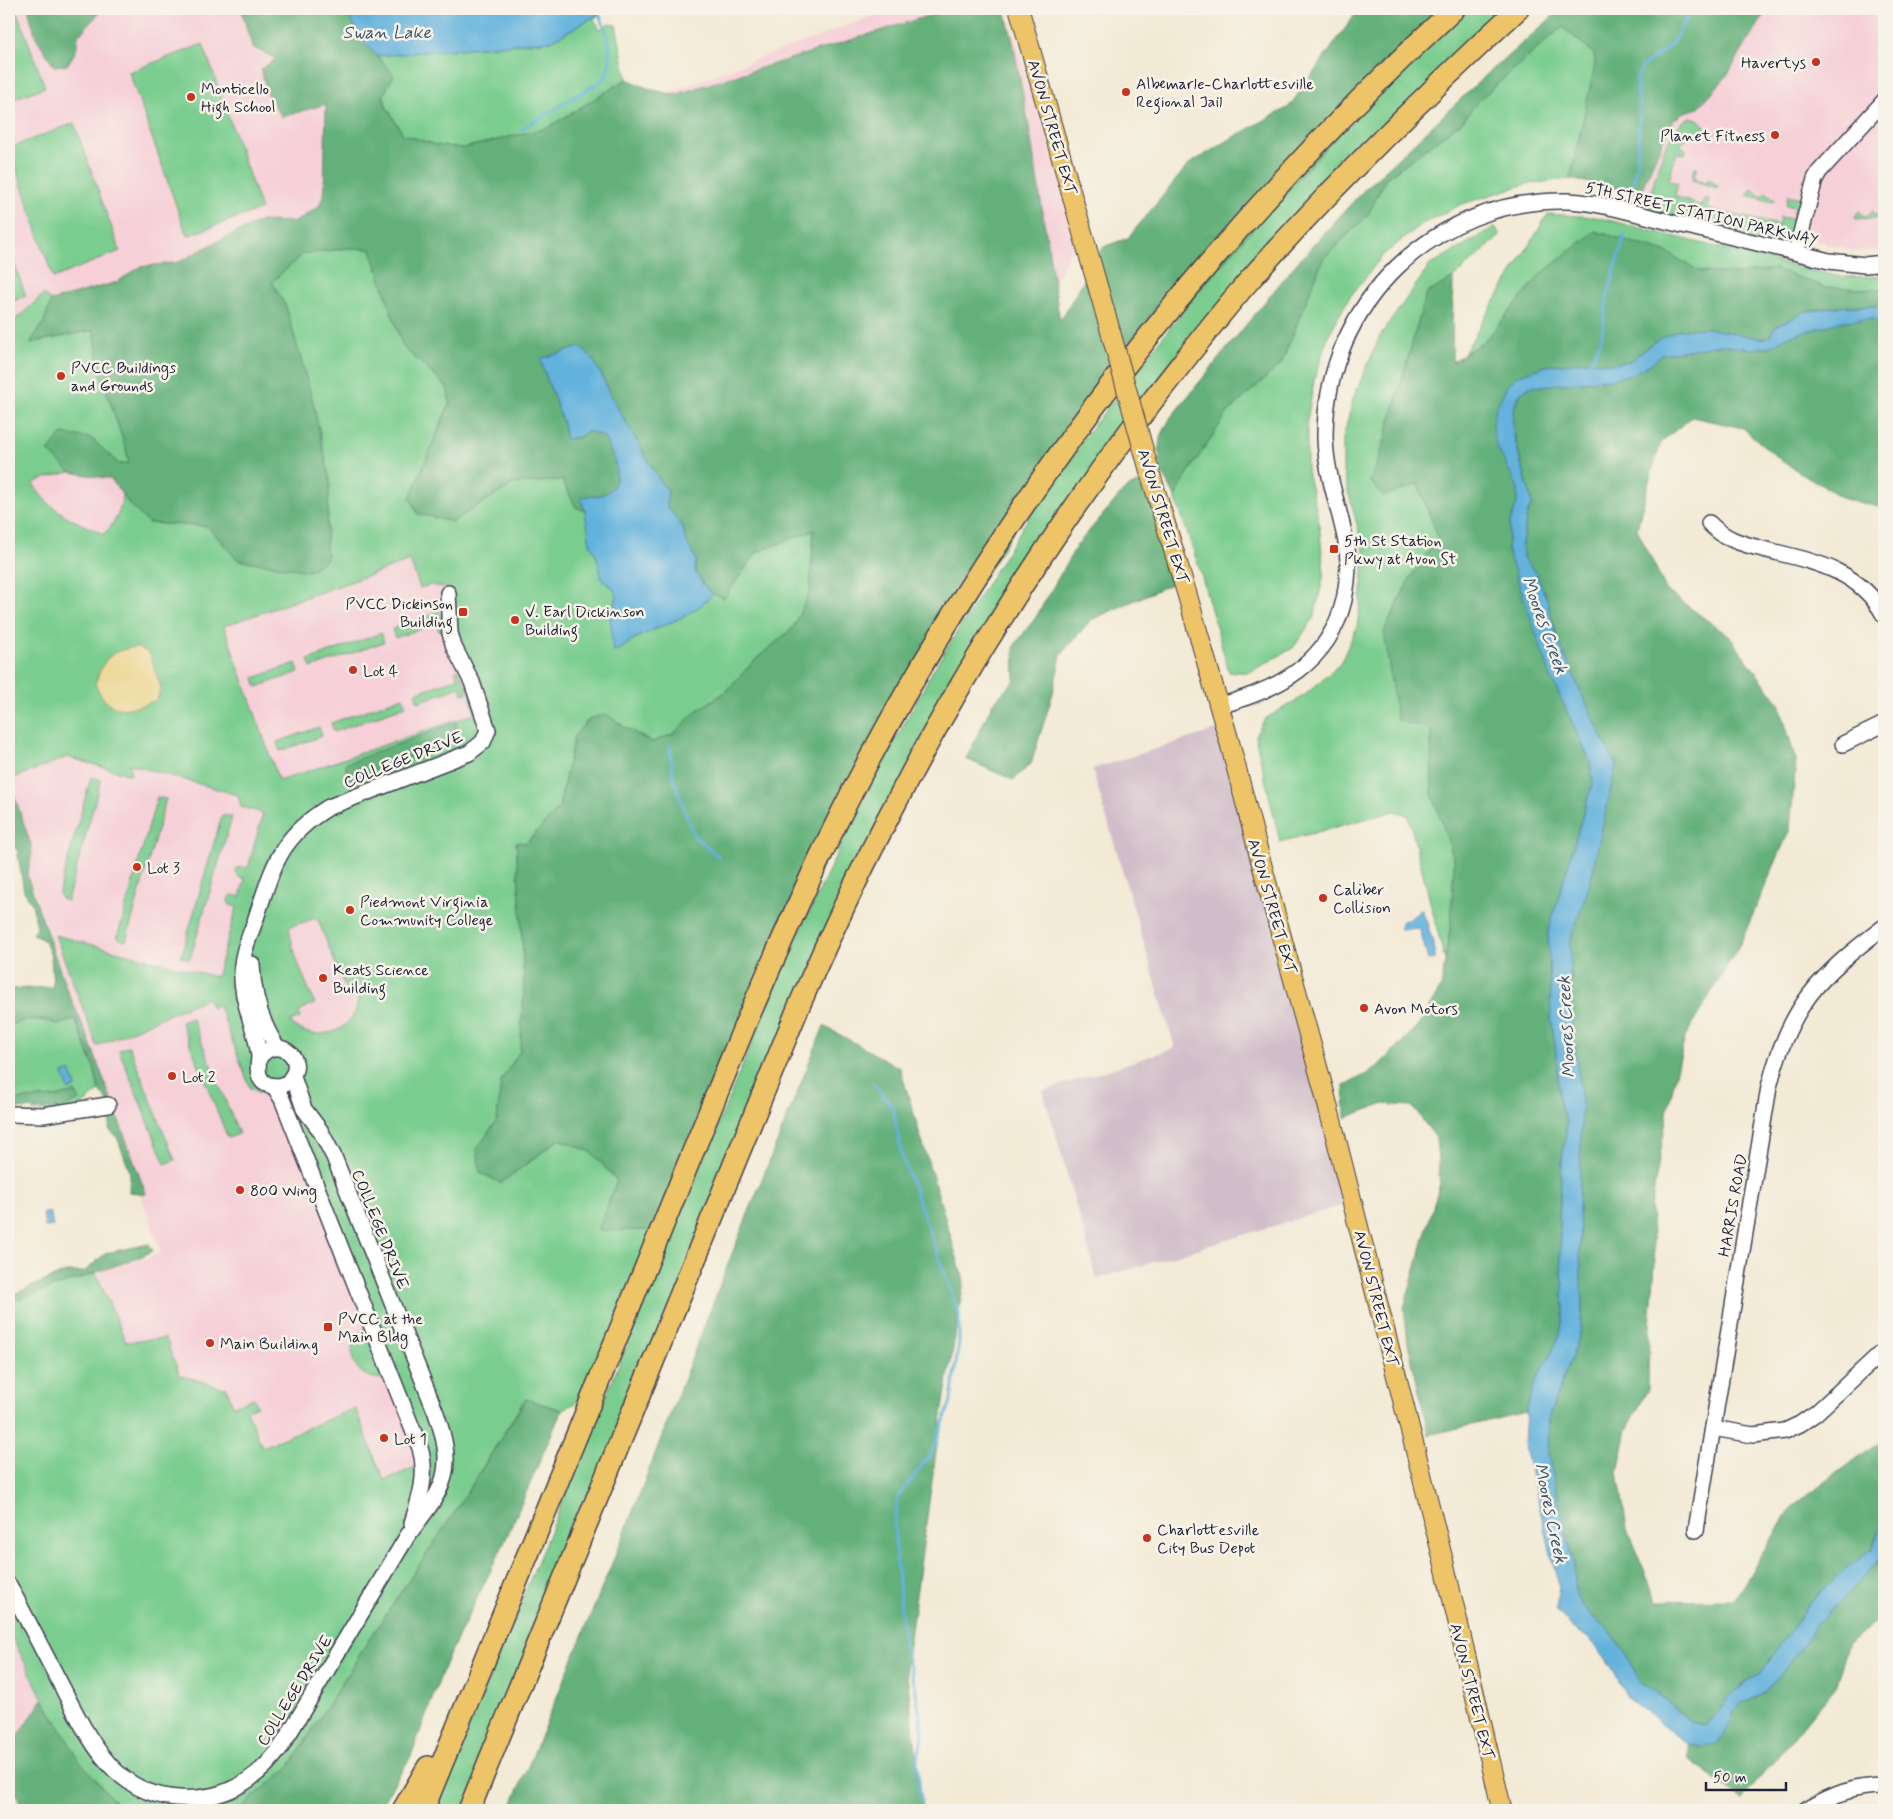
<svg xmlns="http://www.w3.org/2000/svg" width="1893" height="1819" font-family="Mynerve,sans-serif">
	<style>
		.built { fill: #f6cfd7 }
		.industrial { fill: #d1bdc9 }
		.green { fill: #7acd8f; stroke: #4e7865; fill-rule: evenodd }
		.forest { fill: #63b07a; stroke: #42695a }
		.sand { fill: #eeda9e; stroke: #887e6c }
		.water { fill: #63b2dd; stroke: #426a8c }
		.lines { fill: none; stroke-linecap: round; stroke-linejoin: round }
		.stream { stroke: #63b2dd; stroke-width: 3 }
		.minor-casing { stroke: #414052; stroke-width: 18 }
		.major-casing { stroke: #414052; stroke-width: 21 }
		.highway-casing { stroke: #414052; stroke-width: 24 }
		.minor { stroke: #fff; stroke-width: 15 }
		.major { stroke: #eec469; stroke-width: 19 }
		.highway { stroke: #eec469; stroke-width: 21 }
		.major-bridge-casing { stroke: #414052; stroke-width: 21; stroke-linecap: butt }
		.major-bridge { stroke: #eec469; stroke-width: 19 }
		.poi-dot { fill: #c8321e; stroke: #f7f3e8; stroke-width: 2 }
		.labels { text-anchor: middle; stroke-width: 5; stroke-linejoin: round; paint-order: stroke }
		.poi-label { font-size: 16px; fill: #22223b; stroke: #f7f3e8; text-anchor: start }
		.street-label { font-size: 16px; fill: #22223b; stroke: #f7f3e8 }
		.water-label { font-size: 18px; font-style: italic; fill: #395474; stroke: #f7f3e8 }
	</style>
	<rect width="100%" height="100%" fill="#f7f3e8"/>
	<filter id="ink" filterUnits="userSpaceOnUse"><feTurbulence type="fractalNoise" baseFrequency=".02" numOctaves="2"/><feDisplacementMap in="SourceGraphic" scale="10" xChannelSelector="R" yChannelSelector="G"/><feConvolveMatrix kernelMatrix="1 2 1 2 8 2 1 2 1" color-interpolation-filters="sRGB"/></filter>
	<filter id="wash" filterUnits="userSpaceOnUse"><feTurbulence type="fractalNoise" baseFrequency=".0096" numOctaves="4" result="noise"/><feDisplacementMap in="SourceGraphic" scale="20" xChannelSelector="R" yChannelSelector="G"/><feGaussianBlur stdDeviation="1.12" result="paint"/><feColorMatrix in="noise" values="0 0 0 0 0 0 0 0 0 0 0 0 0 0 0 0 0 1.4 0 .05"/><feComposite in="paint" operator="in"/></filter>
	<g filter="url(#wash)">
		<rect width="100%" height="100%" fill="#f3ead5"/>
		<g class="built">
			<polygon points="9,9 329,9 416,185 892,9 1006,9 1078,239 638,1021 279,1810 9,1810 9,1301 81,1276 96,1273 161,1253 9,819"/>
			<polygon points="1768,9 1884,9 1884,250 1855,251 1816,240 1778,236 1710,220 1640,193 1670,125 1682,113 1699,108 1726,77"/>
		</g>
		<polygon class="industrial" points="1225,727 1354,1202 1097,1279 1043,1091 1175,1048 1092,769"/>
		<g class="green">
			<polygon points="9,9 16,9 45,87 9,101"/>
			<polygon points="1470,9 1511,9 1163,378 885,811 464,1810 435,1810 781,972 854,817 932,672 1027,520 1084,438 1190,302 1258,222 1333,140"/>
			<polygon points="599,14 594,19 600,29 609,23 616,25 627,79 547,128 463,148 436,145 403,134 386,106 377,56 551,41"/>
			<polygon points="1562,27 1594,53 1595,66 1570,179 1526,184 1462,204 1422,224 1383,255 1349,298 1328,336 1314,381 1307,421 1307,470 1319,522 1324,574 1314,618 1293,648 1250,672 1229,672 1200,570 1175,497 1188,473 1228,412 1281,364 1323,259 1368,215 1386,178 1462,122 1479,100"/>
			<polygon points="203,44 261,209 187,236 129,72"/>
			<path d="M1690 117 1698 119 1706 127 1696 136 1691 133 1680 145 1686 150 1685 154 1676 153 1669 181 1678 183 1675 196 1701 206 1705 198 1709 199 1708 209 1779 225 1780 217 1792 219 1795 207 1786 205 1788 195 1809 200 1796 252 1646 216C1653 187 1661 132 1690 117Z"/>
			<polygon points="74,123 120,251 53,278 9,148"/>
			<polygon points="1696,166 1698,169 1693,175 1703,183 1709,179 1718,186 1717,188 1692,180 1694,168"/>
			<polygon points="1752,189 1761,197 1766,192 1774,199 1774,201 1772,202 1747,195"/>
			<polygon points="1859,211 1866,217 1873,211 1878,218 1856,219 1855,216"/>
			<polygon points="1548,214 1596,217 1809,270 1842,277 1884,276 1884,290 1825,287 1775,269 1737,274 1701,272 1666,252 1541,274 1486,340 1464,354 1490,309"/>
			<polygon points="1495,227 1501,235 1453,278 1426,294 1382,450 1370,481 1400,491 1418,484 1438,537 1409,580 1384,632 1431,728 1432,793 1454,859 1451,924 1445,960 1408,815 1395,811 1280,842 1255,736 1265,719 1305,695 1340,664 1357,627 1362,590 1364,551 1343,472 1343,438 1354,396 1380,336 1430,265"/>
			<path d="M349 248 371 249 403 347 447 387 450 402 410 498 452 522 513 484 562 480 576 507 585 511 590 542 597 557 602 579 611 586 617 595 612 628 613 650C626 649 626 642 636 638 662 625 693 617 713 594L724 598 757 552 814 530 810 591 793 628 756 659 724 693 696 711 673 734 652 742 626 728 606 714 574 736 559 808 526 843 516 842 522 931 524 991 520 1051 501 1081 497 1120 477 1149 525 1166 559 1139 591 1152 661 1230 595 1392 562 1410 525 1399 458 1507 367 1643 289 1767 238 1810H133L117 1804 79 1761 43 1699 9 1631V1302L96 1273 126 1342 165 1338 170 1347 169 1348 180 1375 223 1388 226 1387 233 1406 254 1398 257 1406 247 1410 262 1447 355 1408 384 1480 424 1464 392 1377C353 1388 336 1342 371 1324L282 1101 273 1104 265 1095 250 1088 219 1006 212 1008 207 998 97 1046 55 935 216 977 237 907 230 905 228 901 229 897 233 895 240 897 245 879 239 877 236 873 237 868 241 867 248 868 263 813 241 807 238 795 129 764 131 775 67 757 9 780V330L15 320 44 294 51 301 44 322 31 343 94 330 101 375 126 449 129 463 119 464 91 438 49 451 70 472 45 478 33 483C48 511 76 522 104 534 115 522 122 511 122 494L129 504 148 523 207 526 238 560 327 558 326 543 330 480 313 402 286 307 272 282 303 254ZM410 561 420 588 430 585 450 588 474 714 279 781 224 626ZM317 918 349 997 358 995C359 1031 315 1047 290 1022L300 1018 299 1013 307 1006 315 1004C305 979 292 953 289 927Z"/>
			<polygon points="9,250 26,296 9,303"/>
			<polygon points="435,605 443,617 443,630 439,631 437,623 395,638 392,629 434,614 432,606"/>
			<polygon points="381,633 384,642 311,668 308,660"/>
			<polygon points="296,663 299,672 257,687 254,678"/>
			<polygon points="457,669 459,670 467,687 467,693 463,694 461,687 418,702 415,693 458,678 455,671"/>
			<polygon points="403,697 406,706 334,732 331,723"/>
			<polygon points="319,727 322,736 280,751 277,742"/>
			<polygon points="91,777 101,780 67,901 61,899 59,892"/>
			<polygon points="157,797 166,799 126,941 117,938"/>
			<polygon points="222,815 232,817 190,959 181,957"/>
			<polygon points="192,1018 239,1134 228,1138 181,1022"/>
			<polygon points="25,1019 48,1021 58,1025 75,1019 94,1067 99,1091 73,1112 32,1111 74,1093 56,1097 9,1100 9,1026"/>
			<polygon points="129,1046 175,1160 165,1164 119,1050"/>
		</g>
		<g class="forest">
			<polygon points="28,9 103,9 78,36 76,51 67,65 54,66 36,37"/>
			<path d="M241 9H347L377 56 394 75 383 96 386 106 403 134 436 145 463 148 547 128 627 79 650 89 674 95 950 9H1004L1012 38 1028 121 1060 321 1103 247 1128 238 1189 164 1237 135 1289 107 1359 9H1454L1430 31 1088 414 870 758 661 1230 598 1231 617 1180 591 1152 559 1139 501 1183 480 1173 477 1149 497 1120 501 1081 520 1051 524 991 522 931 516 842 526 843 559 808 574 736 589 719 606 714 626 728 652 742 673 734 696 711 724 693 756 659 793 628 810 591 814 530 757 552 724 598 713 594 704 586 695 571 696 559 685 539 683 527 667 506 668 491 661 483 608 391 601 374 580 347 540 359 563 423 566 439 579 437 588 431 604 437C612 454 629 486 601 495 595 496 588 496 581 497L585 511 576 507 562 480 513 484 452 522 418 514 410 498 450 403 447 387 403 347 371 249 349 248 303 254 272 282 286 307 313 402 330 480 326 543 327 559 309 571 238 560 207 526 148 523 129 504 111 479 70 472 48 451 62 434 91 438 119 464 129 463 126 449 101 375 94 330 30 343 44 322 51 301 117 282 140 267 179 262 214 243 261 221 295 222 319 206 324 194 326 104 282 117 268 96 261 69 276 59 252 47Z"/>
			<polygon points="1561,9 1768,9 1726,77 1698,108 1682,113 1670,125 1640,193 1570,179 1595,65 1594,53 1562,27 1479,100 1462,122 1386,178 1368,215 1323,259 1281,364 1228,412 1188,473 1175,497 1159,467 1160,438 1171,417 1295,265 1361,193 1484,77"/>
			<path d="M1595 231 1666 252 1701 272 1737 274 1775 269 1825 287 1884 290V307C1867 305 1818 305 1803 313 1790 320 1779 335 1764 338 1760 339 1754 337 1749 337L1654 342 1630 361 1613 365 1587 361 1546 366 1517 376 1507 386 1518 488 1517 503 1510 523 1508 549 1551 677 1590 761 1593 781 1548 932 1551 1017 1556 1052 1559 1103 1567 1123 1562 1160 1559 1219 1564 1309 1560 1336 1534 1385 1526 1412 1429 1435 1408 1343 1404 1308 1440 1183 1436 1138 1412 1106 1382 1104 1345 1118 1344 1086 1374 1070 1419 1025 1441 987 1451 924 1454 859 1432 793 1431 729 1397 720 1384 632 1409 580 1438 537 1418 484 1383 496 1370 481 1382 450 1426 294 1453 278 1452 362 1486 340 1541 274Z"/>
			<polygon points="1872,319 1884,324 1884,508 1845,499 1783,462 1743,428 1692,417 1661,442 1649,481 1637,529 1667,591 1729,636 1779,703 1796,761 1790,829 1741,942 1685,1037 1668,1108 1651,1207 1655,1264 1649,1339 1648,1389 1627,1430 1618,1472 1627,1530 1657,1601 1734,1600 1791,1508 1884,1438 1884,1524 1878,1532 1873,1550 1848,1568 1811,1601 1760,1676 1745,1681 1729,1697 1717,1714 1704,1726 1691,1722 1666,1700 1639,1682 1624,1651 1606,1627 1586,1611 1576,1594 1574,1566 1548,1455 1549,1416 1578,1340 1582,1313 1579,1211 1582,1101 1572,1027 1570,941 1590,883 1616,765 1583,697 1557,637 1547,600 1536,573 1523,559 1522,543 1527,514 1532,504 1513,429 1512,414 1520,394 1530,387 1612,379 1651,364 1662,354 1721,345 1751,349 1770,347 1787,337 1843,321"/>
			<polygon points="1146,480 1171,584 1091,620 1061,654 1053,693 1031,764 1013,780 966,759 993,703 1015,680 1014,646 1036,617 1077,545 1126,488"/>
			<polygon points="457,722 455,741 349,780 345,764"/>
			<path d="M9 779 31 845 32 854 27 875 67 990 88 1037 146 1194 129 1192 130 1172 117 1137 109 1130 111 1115 108 1102 99 1091 94 1067 75 1019 58 1025C39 1016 27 1018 9 1026V989L53 987 51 956 45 941 32 934 37 927 32 904 24 891 17 849 9 845Z"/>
			<polygon points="824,1026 900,1068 964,1281 937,1445 906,1667 923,1810 510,1810 625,1532 733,1251"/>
			<polygon points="75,1092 80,1100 63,1108 9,1109 9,1100 56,1097"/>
			<polygon points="149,1244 153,1251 138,1258 9,1302 9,1296 66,1272 84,1272 106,1253"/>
			<polygon points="526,1399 562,1410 506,1539 446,1662 411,1756 378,1810 238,1810 289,1767 367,1643 458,1507"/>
			<polygon points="1884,1552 1884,1616 1849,1643 1835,1687 1742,1800 1689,1759 1689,1744 1701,1747 1733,1720 1733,1712 1742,1703 1754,1699 1766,1691 1809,1637 1816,1625 1867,1574"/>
			<polygon points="43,1699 80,1761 117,1804 133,1810 20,1810 21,1804 9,1778 9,1750"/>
		</g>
		<path class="sand" d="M138 647 150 654 161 688 157 700C128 710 111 718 95 684 104 658 110 650 138 647Z"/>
		<g class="water">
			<polygon points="345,9 604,9 597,15 551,41 377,56 364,42"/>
			<path d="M1875 306 1884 307V324L1872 319 1843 321 1787 337 1770 347 1751 349 1721 345 1662 354 1651 364 1632 374 1612 379 1530 387C1527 389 1522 391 1520 394 1500 419 1527 475 1532 504L1527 514 1522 543 1523 559 1536 573 1547 600 1557 638 1583 697 1616 765 1590 883 1570 941 1572 1027 1582 1101 1579 1211 1582 1313 1578 1340 1549 1416 1548 1455 1574 1566 1576 1594 1586 1611 1606 1627 1624 1651 1640 1682 1666 1700 1691 1722 1703 1726 1717 1714 1729 1697 1746 1681 1760 1675 1811 1601 1848 1567 1873 1550 1878 1532 1884 1524V1552L1867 1574 1816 1625 1809 1637 1766 1691 1754 1699 1742 1703 1733 1712V1720L1717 1744 1701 1747 1689 1744 1678 1737 1627 1697 1612 1668 1591 1640 1572 1627 1556 1610 1559 1586 1524 1444 1526 1412 1534 1385 1560 1336 1564 1309 1559 1219 1562 1160 1567 1123 1559 1103 1556 1052 1551 1017 1548 932 1593 781 1590 761 1551 677 1507 549 1510 523 1517 503 1518 488 1495 443 1493 424 1496 408 1507 386 1517 376 1546 366 1587 361 1613 364 1630 361 1654 342 1678 330 1707 328 1763 339 1770 336 1776 326 1805 312 1831 307Z"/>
			<path d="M580 347 592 358 601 374 608 391 661 483 668 491 667 506 683 527 685 539 696 559 695 571 704 586 713 594C693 617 662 625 636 638 625 643 626 649 613 651L610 615 614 610 617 595 611 586 602 579 597 557 590 543 585 511 581 497C587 496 595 497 601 495 629 486 612 454 604 437L588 431 579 437 566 439 563 423 540 359Z"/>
			<polygon points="1422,909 1428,926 1435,950 1435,959 1428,960 1420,930 1416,928 1403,930 1400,928 1401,922 1411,918"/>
			<polygon points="70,1071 76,1087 69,1090 63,1074"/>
			<polygon points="50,1212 53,1226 45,1227 43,1213"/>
		</g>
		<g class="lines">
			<g class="stream">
				<path d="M522 129 604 79C616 59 608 33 599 14"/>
				<polyline points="1631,194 1637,163 1640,108 1636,81 1642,67 1671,45 1692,9"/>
				<polyline points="1590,363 1601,341 1607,298 1625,234"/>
				<polyline points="670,745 673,777 694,836 719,857"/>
				<polyline points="874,1084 893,1108 902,1156 959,1313 959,1342 951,1401 933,1451 898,1497 894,1526 904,1644 915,1686 923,1733 917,1762 921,1802"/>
				<polyline points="921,1808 921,1810"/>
			</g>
		</g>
	</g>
	<g filter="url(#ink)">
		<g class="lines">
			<g class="minor-casing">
				<g id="minor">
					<polyline points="1796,252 1815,179 1819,172 1884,101"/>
					<path d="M1709 523C1724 539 1742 544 1763 549 1810 561 1858 568 1884 615"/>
					<path d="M1219 706C1277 690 1329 664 1344 600 1348 580 1350 562 1346 542 1339 506 1325 472 1325 435 1326 302 1436 197 1569 201 1603 203 1637 214 1670 222 1723 235 1776 247 1829 261L1865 265 1884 263"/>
					<polyline points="1843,744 1884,724"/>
					<path d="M252 964C253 995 260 1021 277 1047"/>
					<path d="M259 1058C276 1034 307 1057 291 1078 288 1084 281 1086 275 1086 257 1085 257 1071 259 1058 259 1052 257 1045 256 1039 249 1013 240 993 242 965 243 949 250 936 255 921 273 868 278 838 329 807L469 753 483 742 488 730 472 682 454 647 450 633 448 593"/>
					<path d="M274 1086 282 1099 420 1448C428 1475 420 1498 412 1523"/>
					<polyline points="9,1114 43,1115 108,1105"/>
					<polyline points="1713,1428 1753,1435 1785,1431 1800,1424 1816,1413 1884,1350"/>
					<path d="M1696 1530 1769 1087C1789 1006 1819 976 1884 927"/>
					<path d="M9 1585C26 1618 43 1650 60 1683 91 1742 116 1804 197 1798 233 1795 261 1775 281 1747L408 1535C444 1488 457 1473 436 1413L334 1157 320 1130 304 1109 293 1077"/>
					<path d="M1805 1810C1833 1795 1852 1786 1884 1786"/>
				</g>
			</g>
			<g class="major-casing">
				<g id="major">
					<polyline points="1019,9 1105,312"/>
					<polyline points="1150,473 1187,594 1230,744 1261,862 1323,1087 1444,1563 1502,1810"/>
				</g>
			</g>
			<g class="highway-casing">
				<g id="highway">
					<polyline points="403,1810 428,1767"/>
					<path d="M423 1810 745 1025C784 935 823 845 870 758 1022 475 1219 226 1454 9"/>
					<path d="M469 1810 799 1006C894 786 1008 589 1153 400 1184 361 1214 321 1247 283 1332 186 1423 97 1518 9"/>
				</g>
			</g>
			<use href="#minor" class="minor"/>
			<use href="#major" class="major"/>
			<use href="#highway" class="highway"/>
			<g class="major-bridge-casing">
				<polyline id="major-bridge" points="1105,312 1150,473"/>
			</g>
			<use href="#major-bridge" class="major-bridge"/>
		</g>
	</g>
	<g class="poi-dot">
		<circle cx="1816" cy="62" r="5"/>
		<circle cx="1126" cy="92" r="5"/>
		<circle cx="191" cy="97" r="5"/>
		<circle cx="1775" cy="135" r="5"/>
		<circle cx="61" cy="376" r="5"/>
		<rect x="1329" y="544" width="10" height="10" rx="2.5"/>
		<rect x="458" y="607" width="10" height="10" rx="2.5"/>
		<circle cx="515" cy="620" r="5"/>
		<circle cx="353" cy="670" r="5"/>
		<circle cx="137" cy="867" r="5"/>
		<circle cx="1323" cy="898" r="5"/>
		<circle cx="350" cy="910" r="5"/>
		<circle cx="323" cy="978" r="5"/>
		<circle cx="1364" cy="1008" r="5"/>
		<circle cx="172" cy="1076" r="5"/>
		<circle cx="240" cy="1190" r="5"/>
		<rect x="323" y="1322" width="10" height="10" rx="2.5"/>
		<circle cx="210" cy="1343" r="5"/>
		<circle cx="384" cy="1438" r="5"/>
		<circle cx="1147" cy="1538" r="5"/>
	</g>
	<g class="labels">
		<g class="poi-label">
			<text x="1806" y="68" text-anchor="end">Havertys</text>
			<text x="1136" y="89">Albemarle-Charlottesville<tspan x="1136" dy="18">Regional Jail</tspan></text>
			<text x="201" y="94">Monticello<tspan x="201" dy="18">High School</tspan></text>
			<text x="1765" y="141" text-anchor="end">Planet Fitness</text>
			<text x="71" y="373">PVCC Buildings<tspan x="71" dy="18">and Grounds</tspan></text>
			<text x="1344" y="546">5th St Station<tspan x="1344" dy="18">Pkwy at Avon St</tspan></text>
			<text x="453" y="609" text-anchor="end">PVCC Dickinson<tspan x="453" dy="18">Building</tspan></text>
			<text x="525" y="617">V. Earl Dickinson<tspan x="525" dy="18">Building</tspan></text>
			<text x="363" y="676">Lot 4</text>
			<text x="147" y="873">Lot 3</text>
			<text x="1333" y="895">Caliber<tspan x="1333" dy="18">Collision</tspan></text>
			<text x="360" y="907">Piedmont Virginia<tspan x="360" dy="18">Community College</tspan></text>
			<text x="333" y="975">Keats Science<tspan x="333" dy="18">Building</tspan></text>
			<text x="1374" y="1014">Avon Motors</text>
			<text x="182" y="1082">Lot 2</text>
			<text x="250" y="1196">800 Wing</text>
			<text x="338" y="1324">PVCC at the<tspan x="338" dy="18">Main Bldg</tspan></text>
			<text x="220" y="1349">Main Building</text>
			<text x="394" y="1444">Lot 1</text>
			<text x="1157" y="1535">Charlottesville<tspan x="1157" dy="18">City Bus Depot</tspan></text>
		</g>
		<g class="street-label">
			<text transform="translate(1053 127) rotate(74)" y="6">AVON STREET EXT</text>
			<text transform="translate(1702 213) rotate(13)" y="6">5TH STREET STATION PARKWAY</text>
			<text transform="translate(1164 516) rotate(73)" y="6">AVON STREET EXT</text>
			<text transform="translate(403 759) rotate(-22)" y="6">COLLEGE DRIVE</text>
			<text transform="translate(1273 906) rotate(74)" y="6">AVON STREET EXT</text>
			<text transform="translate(1732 1205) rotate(-80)" y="6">HARRIS ROAD</text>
			<text transform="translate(381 1229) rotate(68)" y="6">COLLEGE DRIVE</text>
			<text transform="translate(1377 1298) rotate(76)" y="6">AVON STREET EXT</text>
			<text transform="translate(294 1690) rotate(-58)" y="6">COLLEGE DRIVE</text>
			<text transform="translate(1473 1691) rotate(76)" y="6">AVON STREET EXT</text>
		</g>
		<g class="water-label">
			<text x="387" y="38">Swan Lake</text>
			<text transform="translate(1545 625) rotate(70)" y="6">Moores Creek</text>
			<text transform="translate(1566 1027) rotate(-93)" y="6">Moores Creek</text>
			<text transform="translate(1551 1513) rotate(78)" y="6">Moores Creek</text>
		</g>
	</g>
	<rect width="1893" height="1819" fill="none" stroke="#f7f3e8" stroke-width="30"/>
	<path d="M1706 1782v8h80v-8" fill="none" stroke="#22223b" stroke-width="2.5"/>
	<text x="1713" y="1782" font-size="15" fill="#22223b" stroke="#f7f3e8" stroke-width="4" paint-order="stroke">50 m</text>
</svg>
